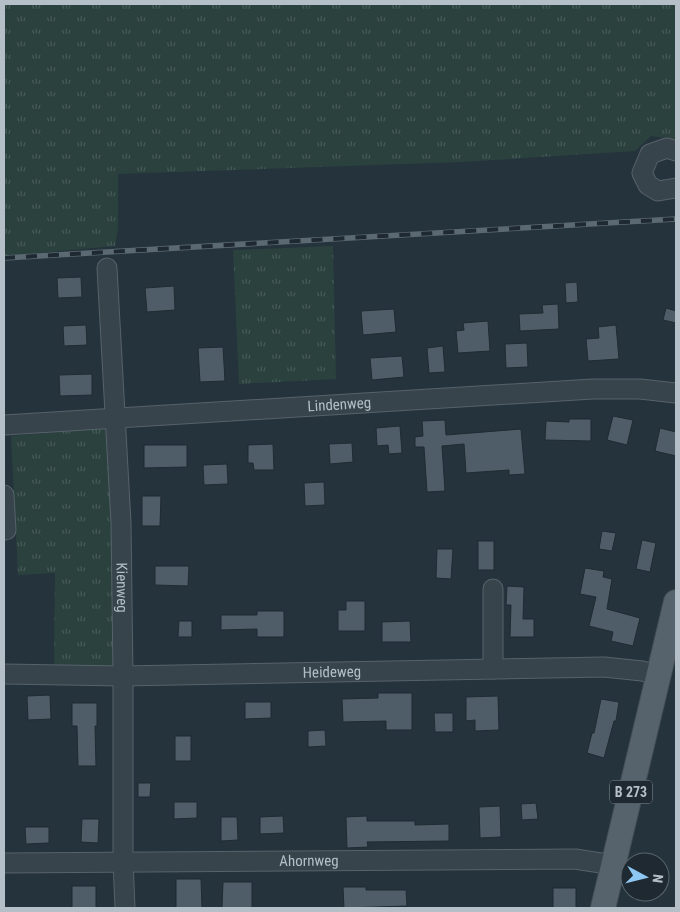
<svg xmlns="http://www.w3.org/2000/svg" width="680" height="912" font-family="'Roboto Condensed',sans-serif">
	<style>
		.grass { fill: url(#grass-tufts) }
		.building { fill: #4e5d67; stroke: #202b33 }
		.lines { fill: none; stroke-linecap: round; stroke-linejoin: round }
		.minor-casing { stroke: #57626a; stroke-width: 21 }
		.major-casing { stroke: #455058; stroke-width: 26 }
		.minor { stroke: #38444c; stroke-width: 19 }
		.major { stroke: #57636c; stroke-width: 24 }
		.rail-casing { stroke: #5b6973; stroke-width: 5.5 }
		.rail { stroke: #1e2931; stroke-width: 4; stroke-dasharray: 11; stroke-linecap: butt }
		.labels { text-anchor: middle; stroke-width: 5; stroke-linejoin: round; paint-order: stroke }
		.shield { fill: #1e2931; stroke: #87929a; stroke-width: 1 }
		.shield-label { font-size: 14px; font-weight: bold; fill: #b4bfc7 }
		.street-label { font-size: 15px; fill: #b4bfc7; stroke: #1e2931 }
	</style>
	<defs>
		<pattern id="grass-tufts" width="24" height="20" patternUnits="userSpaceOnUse" patternTransform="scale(1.25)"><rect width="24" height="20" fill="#2a413e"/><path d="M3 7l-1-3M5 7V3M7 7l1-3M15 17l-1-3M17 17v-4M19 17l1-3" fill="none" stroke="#465b58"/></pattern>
	</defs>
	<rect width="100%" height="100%" fill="#25333c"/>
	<g class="grass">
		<polygon points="4,4 676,4 676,139 651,136 635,151 462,162 118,174 118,229 115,246 4,256"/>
		<polygon points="333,246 336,379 239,384 233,250"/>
		<polygon points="110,428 117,666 54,669 55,573 18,575 11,436"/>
	</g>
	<g class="building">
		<polygon points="81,277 82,297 58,298 57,278"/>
		<polygon points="577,282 578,302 566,303 565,283"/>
		<polygon points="174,286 175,310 147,312 145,288"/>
		<polygon points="558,304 559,329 520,331 519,314 543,313 542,305"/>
		<polygon points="666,308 676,311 676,323 663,320"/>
		<polygon points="394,309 396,332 363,335 361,311"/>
		<polygon points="488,321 490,351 458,353 456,331 464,330 463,323"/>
		<polygon points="86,325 87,345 64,346 63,326"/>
		<polygon points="616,325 619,359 588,361 586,339 599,338 598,327"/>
		<polygon points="527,343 528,367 506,368 505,344"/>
		<polygon points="443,346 445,372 429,373 427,348"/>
		<polygon points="223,347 225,381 200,382 198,348"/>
		<polygon points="402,356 404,377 372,380 370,358"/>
		<polygon points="92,374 92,395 60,396 59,375"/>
		<polygon points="613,416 633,420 627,445 607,440"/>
		<polygon points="569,419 591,419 591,441 545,440 546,421 569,422"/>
		<polygon points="445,420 446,435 521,429 525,474 509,475 509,470 466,473 464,444 442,446 445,491 427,492 424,447 415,447 415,437 423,436 422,421"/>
		<polygon points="400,426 402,453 389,454 388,445 377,446 376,428"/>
		<polygon points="660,428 676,432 676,456 655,451"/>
		<polygon points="352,443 353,462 330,464 329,444"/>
		<polygon points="273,444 274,470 254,470 253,463 248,463 248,445"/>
		<polygon points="144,445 187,445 187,467 144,468"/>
		<polygon points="227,464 228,484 204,485 203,465"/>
		<polygon points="324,482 325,505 305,506 304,483"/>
		<polygon points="142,496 161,496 160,526 142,526"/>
		<polygon points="602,531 616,533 612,551 599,549"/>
		<polygon points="642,540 656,543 650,572 636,569"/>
		<rect x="478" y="541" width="16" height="29"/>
		<polygon points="437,549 453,549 451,579 436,578"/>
		<polygon points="155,566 189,566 188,586 155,585"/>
		<polygon points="585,568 604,571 603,577 612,579 607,609 640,618 633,646 611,641 613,632 589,626 596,597 580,594"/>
		<polygon points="507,586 524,587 523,619 534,619 534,637 510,637 511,605 506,605"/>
		<polygon points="346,601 365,601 365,631 338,631 338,610 346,610"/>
		<polygon points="257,611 284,611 284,637 257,637 257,629 221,630 221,615 257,615"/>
		<polygon points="179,621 192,621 192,637 178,637"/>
		<polygon points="410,621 411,642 382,642 382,622"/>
		<polygon points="378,693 412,693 412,730 386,730 386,721 343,722 342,699 378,698"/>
		<polygon points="50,695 51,719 28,720 27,696"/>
		<polygon points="498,696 499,730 475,731 475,720 466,721 466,697"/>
		<polygon points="601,699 619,702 616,721 614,721 604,758 587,753 592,733 594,733"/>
		<polygon points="245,702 271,702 271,718 245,719"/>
		<polygon points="72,703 97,703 97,726 95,726 96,766 78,766 77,726 72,726"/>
		<polygon points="434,713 453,713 453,732 435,732"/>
		<polygon points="325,730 326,746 308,747 308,731"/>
		<rect x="175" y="736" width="16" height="25"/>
		<polygon points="138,783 151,783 150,797 138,797"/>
		<polygon points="174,802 197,802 197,818 174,819"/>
		<polygon points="536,803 538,819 522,820 521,804"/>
		<polygon points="500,806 501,837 480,838 479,807"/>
		<polygon points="283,816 284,833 260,834 260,817"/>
		<polygon points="367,816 367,821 415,821 415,825 449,824 449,841 367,842 368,847 347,848 346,817"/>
		<polygon points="221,817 237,817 238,840 221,841"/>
		<polygon points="82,819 99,819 98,843 81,842"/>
		<polygon points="25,827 49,827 49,843 26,844"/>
		<polygon points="176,879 201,879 202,908 176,908"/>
		<polygon points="223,882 252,882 252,908 222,908"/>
		<rect x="72" y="886" width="24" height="22"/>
		<polygon points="343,887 366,887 366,890 406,890 407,906 344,908"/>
		<rect x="553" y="888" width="23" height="20"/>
	</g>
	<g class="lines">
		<g class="minor-casing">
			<g id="minor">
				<polyline points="676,151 667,148 650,154 642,173 648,185 658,191 676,188"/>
				<path id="s1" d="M107 268 121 523 123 676V861L125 908"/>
				<path id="s2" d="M4 425 593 389H640L676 393"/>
				<polyline points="4,495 6,530"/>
				<polyline points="493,589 493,669"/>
				<path id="s3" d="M4 674 123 676 604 667 642 671 659 675"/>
				<path id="s4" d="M4 863 575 859 614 865"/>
			</g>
		</g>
		<g class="major-casing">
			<polyline id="major" points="603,908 676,602"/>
		</g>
		<use href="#minor" class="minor"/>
		<use href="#major" class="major"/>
		<g class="rail-casing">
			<polyline id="rail" points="4,258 676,219"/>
		</g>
		<use href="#rail" class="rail"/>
	</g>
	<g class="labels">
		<rect class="shield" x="610" y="780.5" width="42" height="23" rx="4"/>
		<g class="shield-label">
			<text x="631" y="797">B 273</text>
		</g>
		<g class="street-label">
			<text dy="5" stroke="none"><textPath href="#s2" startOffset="336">Lindenweg</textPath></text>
			<text dy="5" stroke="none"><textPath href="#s1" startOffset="320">Kienweg</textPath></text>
			<text dy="5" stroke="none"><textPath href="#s3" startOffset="328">Heideweg</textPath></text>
			<text dy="5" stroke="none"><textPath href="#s4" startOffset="305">Ahornweg</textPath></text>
		</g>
	</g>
	<rect width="680" height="912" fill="none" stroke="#b4bfc7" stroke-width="10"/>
	<g transform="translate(645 877) rotate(97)"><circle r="24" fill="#1e2931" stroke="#5a656d"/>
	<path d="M0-4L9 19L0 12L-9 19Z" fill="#8ec7f3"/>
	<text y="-8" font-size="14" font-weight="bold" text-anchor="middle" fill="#b4bfc7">N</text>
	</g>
</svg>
